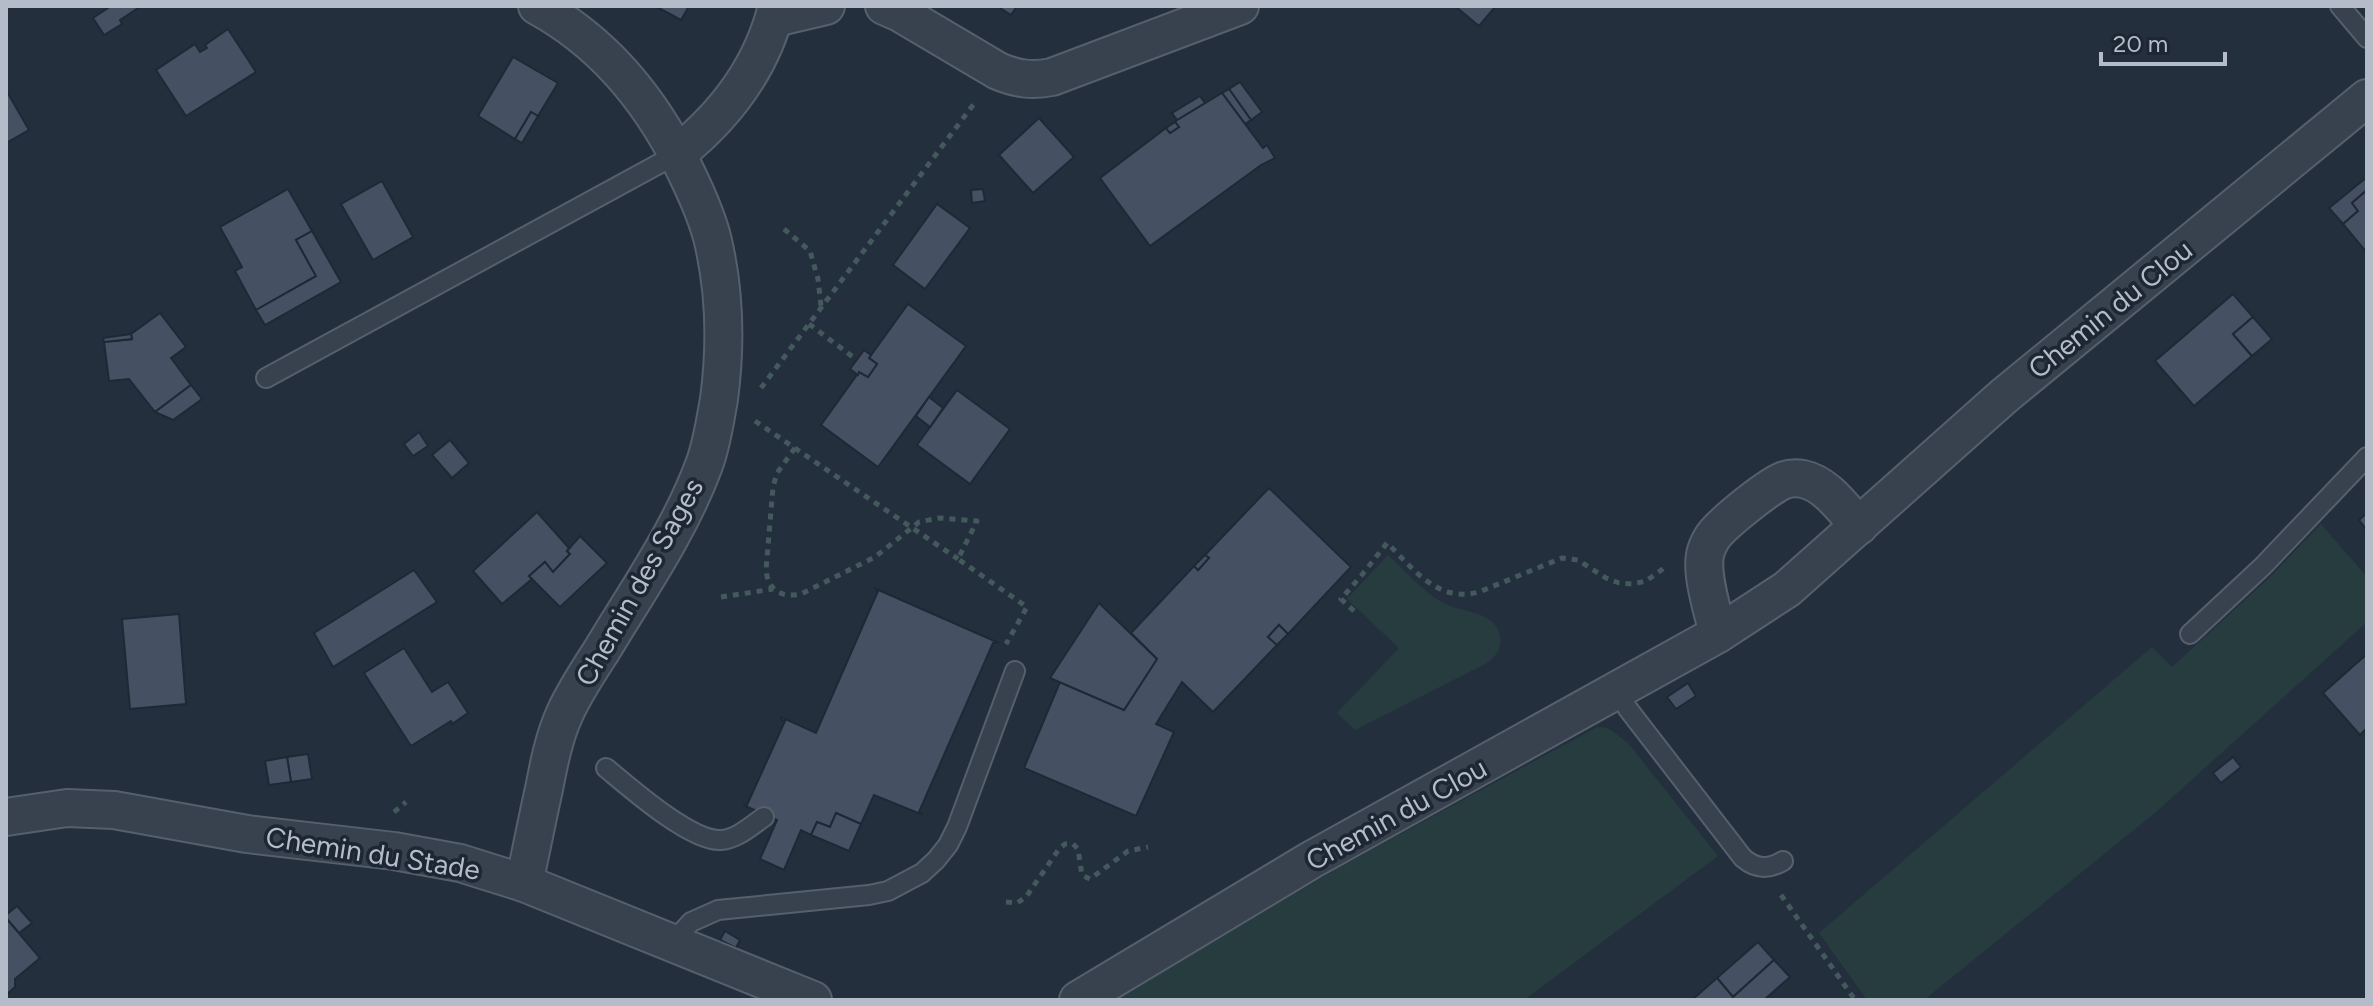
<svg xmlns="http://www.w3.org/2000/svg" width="2373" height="1006" font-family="Figtree,sans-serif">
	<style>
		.green { fill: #263c3f }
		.building { fill: #455162; stroke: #1f2835; stroke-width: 2 }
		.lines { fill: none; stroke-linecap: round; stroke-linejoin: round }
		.service-casing { stroke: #565f6c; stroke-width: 22 }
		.minor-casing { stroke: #565f6c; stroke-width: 40 }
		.path { stroke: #44595c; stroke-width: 5; stroke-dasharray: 6 6; stroke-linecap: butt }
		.service { stroke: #38414e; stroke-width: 18 }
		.minor { stroke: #38414e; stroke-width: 36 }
		.labels { text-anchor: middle; stroke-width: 7; stroke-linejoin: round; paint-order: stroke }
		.street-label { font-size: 28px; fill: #b4bcc9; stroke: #1d2633 }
	</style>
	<rect width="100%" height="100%" fill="#242f3e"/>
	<g class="green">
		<polygon points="2321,524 2367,577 2367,622 2156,812 1924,1000 1867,1000 1819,933 2152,647 2172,667 2268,579"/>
		<path d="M1388 555C1405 570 1421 590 1440 601 1459 613 1497 610 1500 637 1502 650 1495 656 1487 663L1355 730 1337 713 1399 648 1347 599Z"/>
		<polygon points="1597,727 1608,728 1628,743 1718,856 1524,1000 1112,1000 1340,867"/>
	</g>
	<g class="building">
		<polygon points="111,6 141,6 120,20 122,24 104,35 93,18"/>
		<polygon points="655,6 684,6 688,8 681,20"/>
		<polygon points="997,6 1017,6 1011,15"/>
		<polygon points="1455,6 1496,6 1479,26"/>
		<polygon points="228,29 256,72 186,116 156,70 195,44 200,52 207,48 205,45"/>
		<polygon points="513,57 558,83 538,116 531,112 515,139 478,116"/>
		<polygon points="1240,82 1262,112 1251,120 1229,89"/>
		<polygon points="1229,89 1251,120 1245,124 1222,93"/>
		<polygon points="6,90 29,130 6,143"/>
		<polygon points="1222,93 1263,148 1267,145 1275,158 1261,165 1150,246 1100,178 1166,128 1170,133 1179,127 1175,122 1177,120"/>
		<polygon points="1200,96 1205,103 1177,120 1172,113"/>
		<polygon points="531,112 538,116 522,143 515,139"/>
		<polygon points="1039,118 1074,157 1033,193 999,155"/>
		<polygon points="1175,122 1179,127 1170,133 1166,128"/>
		<polygon points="2367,177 2367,190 2352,203 2358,211 2343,224 2329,208"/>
		<polygon points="382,181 413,237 373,260 341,204"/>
		<polygon points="288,189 312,231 296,240 316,276 256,310 235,271 242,267 220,227"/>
		<polygon points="983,189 985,201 972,203 971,190"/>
		<polygon points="2367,190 2367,253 2343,224 2358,211 2352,203"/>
		<polygon points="937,204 970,228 925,289 893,265"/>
		<polygon points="312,231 341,282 265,325 256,310 316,276 296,240"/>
		<polygon points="2233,294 2253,317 2233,334 2252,356 2194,406 2155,361"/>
		<polygon points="908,304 966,346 878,467 821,425 859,372 868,377 877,364 869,358"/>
		<polygon points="160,313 186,347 171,358 191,385 155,412 129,379 109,381 104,342 132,339 131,334"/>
		<polygon points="2253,317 2272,339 2252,356 2233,334"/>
		<polygon points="131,334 132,339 104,342 103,338"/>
		<polygon points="864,350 871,355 869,358 877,364 868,377 859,372 858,375 850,369"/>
		<polygon points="191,385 202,399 173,420 155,412"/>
		<polygon points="957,390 1010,429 970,484 917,445"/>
		<polygon points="929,397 943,408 930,427 916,416"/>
		<polygon points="419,432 428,446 413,456 404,444"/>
		<polygon points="450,440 469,463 452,478 432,455"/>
		<polygon points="1269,488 1351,567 1288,634 1279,625 1268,637 1277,645 1213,712 1182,682 1156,724 1174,732 1136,816 1024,768 1060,682 1124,710 1157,659 1131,633 1194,566 1198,570 1209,558 1205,555"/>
		<polygon points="537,512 569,548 567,551 570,554 553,572 545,562 529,576 532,579 502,604 473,571"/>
		<polygon points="2367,513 2367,530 2359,520"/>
		<polygon points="580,536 607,563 560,607 529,576 545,562 553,572 570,554 567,551"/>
		<polygon points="1205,555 1209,558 1198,570 1194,566"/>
		<polygon points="414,570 437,602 333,667 314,633"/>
		<polygon points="874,588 999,643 993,643 919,812 923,815 874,795 861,824 836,813 830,827 817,822 811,835 801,830 784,870 760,859 777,820 743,805 747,805 785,721 781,720 781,717 816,733 878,591"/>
		<polygon points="1099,603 1157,659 1124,710 1050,678"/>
		<polygon points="179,614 186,704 130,709 122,619"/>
		<polygon points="1279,625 1288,634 1277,645 1268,637"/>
		<polygon points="404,648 432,692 448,682 468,713 452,724 451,721 411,746 364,673"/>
		<polygon points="2367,654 2367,728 2360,735 2323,693"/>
		<polygon points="1688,683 1696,696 1676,709 1667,697"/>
		<polygon points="308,754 312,779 291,782 287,757"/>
		<polygon points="287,757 291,782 269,785 265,761"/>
		<polygon points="2233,757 2241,767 2221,783 2213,773"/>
		<polygon points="836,813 861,824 849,851 811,835 817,822 830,827"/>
		<polygon points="17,906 32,923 19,933 6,918 6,915"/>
		<polygon points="6,918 40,958 15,979 15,987 6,995"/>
		<polygon points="725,931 740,940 736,948 720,940"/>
		<polygon points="1758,942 1774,960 1733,997 1717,978"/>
		<polygon points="1774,960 1790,977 1764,1000 1692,1000 1717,978 1733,997"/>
	</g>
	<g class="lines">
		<g class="service-casing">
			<g id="service">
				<polyline points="2340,6 2367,38"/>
				<polyline points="266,378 677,154"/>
				<polyline points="2190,634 2263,566 2367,457"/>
				<path d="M1617 690 1628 709 1743 858C1756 869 1768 870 1783 861"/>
				<path d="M606 768C629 787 691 842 721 840 737 839 751 826 764 817"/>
				<polyline points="673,942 691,922 718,910 869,895 888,891 922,873 936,860 948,845 957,827 1015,671"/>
			</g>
		</g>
		<g class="minor-casing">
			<g id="minor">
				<path d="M884 6 900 13 998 71C1017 79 1032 81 1052 77L1240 6"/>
				<polyline points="775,18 826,6"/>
				<path d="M677 154C726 115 762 68 777 6"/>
				<path d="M1718 634C1713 612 1701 576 1705 555 1706 549 1709 543 1712 538 1720 525 1771 484 1785 480 1790 478 1798 478 1803 479 1827 484 1844 510 1859 526"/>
				<polyline points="6,817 67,808 114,810 247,834 394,851 460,863 524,883 813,1000"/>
				<path d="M524 883C531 852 537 820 544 789 549 763 554 737 565 713 575 691 589 670 602 650 638 590 680 530 704 465 712 444 715 421 719 399 726 346 725 290 712 237 705 211 694 188 682 164 649 98 603 42 537 6"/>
				<polyline points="1078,1000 1311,860 1718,634 1787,589 2004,396 2367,98"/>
			</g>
		</g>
		<g class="path">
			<polyline points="784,229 810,251 818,279 821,306"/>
			<polyline points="809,324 857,360"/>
			<polyline points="761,388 976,101"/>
			<polyline points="755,421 958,559"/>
			<path d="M795 448 777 473 773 487 766 570C768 591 782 598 801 594L875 557 919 522 939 518 977 521 958 559 1027 607 1006 644"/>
			<polyline points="721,597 773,589"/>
			<path d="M1354 611 1341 599 1361 576 1387 543C1414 569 1437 603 1479 592L1562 558 1578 560 1606 578 1619 583 1633 584 1646 581 1667 566"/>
			<polyline points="394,812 406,802"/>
			<polyline points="1781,895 1855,1000"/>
			<polyline points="1006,902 1017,903 1026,897 1059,849 1065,844 1073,844 1078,849 1082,875 1090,879 1128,851 1148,847"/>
		</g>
		<use href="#service" class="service"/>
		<use href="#minor" class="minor"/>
	</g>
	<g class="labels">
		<g class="street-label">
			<text transform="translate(2110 309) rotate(-39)" y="10">Chemin du Clou</text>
			<text transform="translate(639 582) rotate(-61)" y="10">Chemin des Sages</text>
			<text transform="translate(1396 814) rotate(-29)" y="10">Chemin du Clou</text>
			<text transform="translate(373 853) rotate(9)" y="10">Chemin du Stade</text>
		</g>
	</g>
	<rect width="2373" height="1006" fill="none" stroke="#b4bcc9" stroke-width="16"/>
	<path d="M2101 52v12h124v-12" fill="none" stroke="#b4bcc9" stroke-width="4"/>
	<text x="2113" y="52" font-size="24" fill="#b4bcc9" stroke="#1d2633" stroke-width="6" paint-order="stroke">20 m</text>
</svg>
